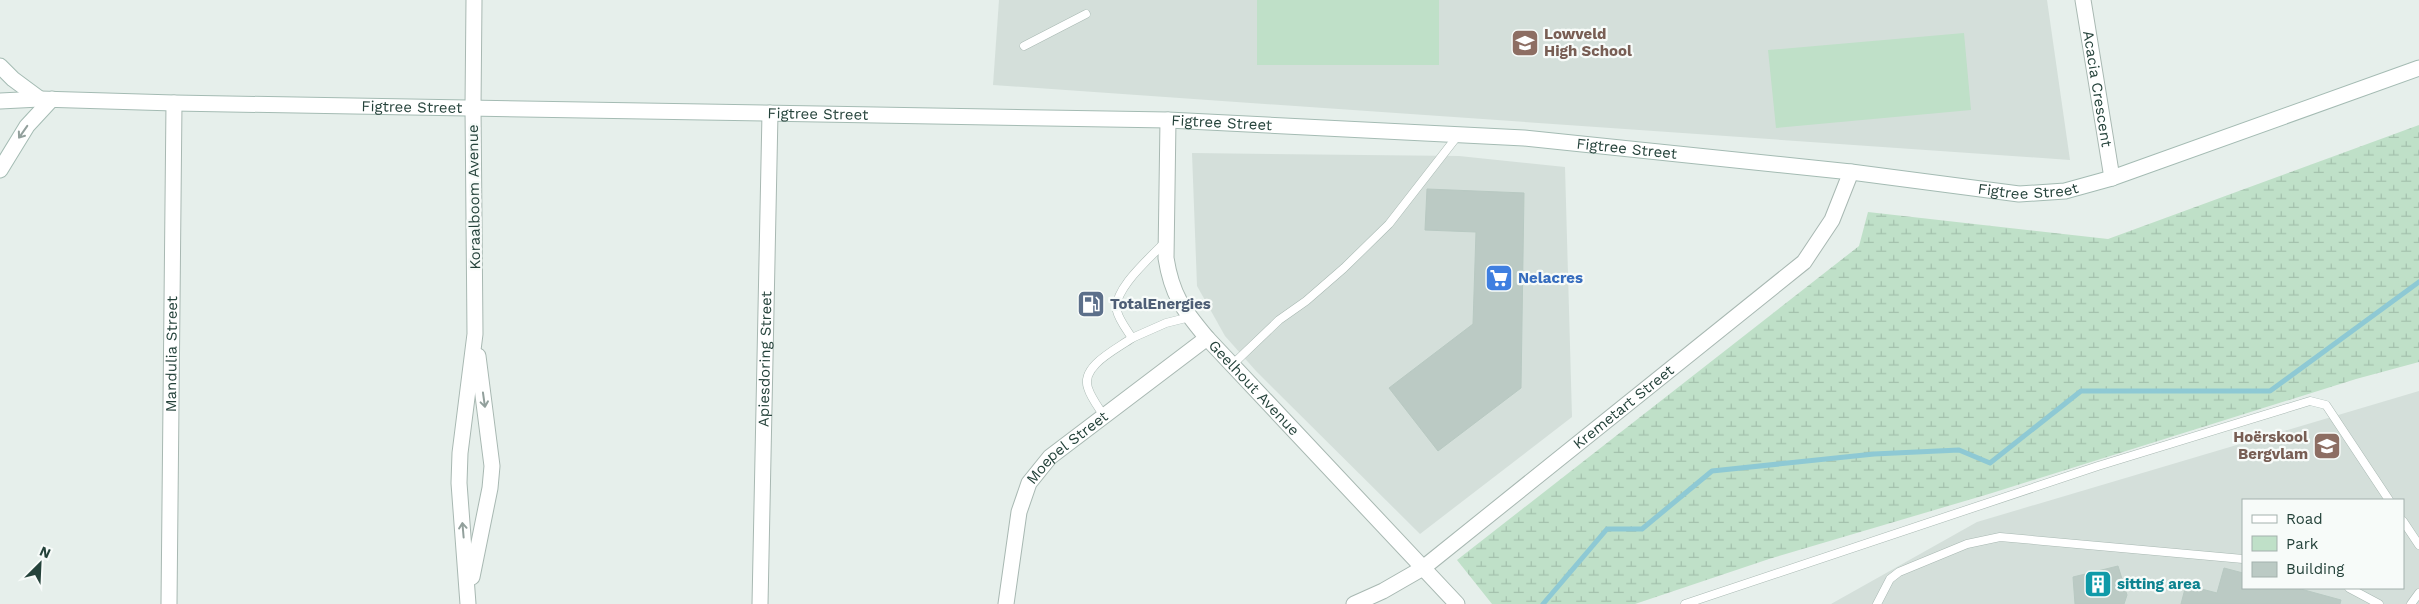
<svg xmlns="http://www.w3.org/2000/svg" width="2419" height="604" font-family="'Work Sans',sans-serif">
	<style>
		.built { fill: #d4dfda; fill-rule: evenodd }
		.green { fill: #bfe0c8 }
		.wetland { fill: url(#wetland-marsh) }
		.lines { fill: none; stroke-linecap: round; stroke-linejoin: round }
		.stream { stroke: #8ec9d4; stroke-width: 5 }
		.building { fill: #bbcac4; stroke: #b8c9c2 }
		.lane-casing { stroke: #a8b8b2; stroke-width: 9 }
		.street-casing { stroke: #a8b8b2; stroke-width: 17 }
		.secondary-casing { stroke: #a4bbb3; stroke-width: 17 }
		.lane { stroke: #fff; stroke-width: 8 }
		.street { stroke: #fff; stroke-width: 15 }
		.secondary { stroke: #fff; stroke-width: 15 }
		.oneway { stroke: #92a09c }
		.labels { text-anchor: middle; stroke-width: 4.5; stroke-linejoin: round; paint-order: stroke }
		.education-label { font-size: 15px; font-weight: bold; fill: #785e54; stroke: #f7fbf9; text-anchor: start }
		.street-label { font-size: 15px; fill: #24423a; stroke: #f7fbf9 }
		.shop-label { font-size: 15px; font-weight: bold; fill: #366cbe; stroke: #f7fbf9; text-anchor: start }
		.service-label { font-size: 15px; font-weight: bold; fill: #4e5e75; stroke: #f7fbf9; text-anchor: start }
		.culture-label { font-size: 15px; font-weight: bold; fill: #0d838f; stroke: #f7fbf9; text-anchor: start }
	</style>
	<defs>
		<pattern id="wetland-marsh" width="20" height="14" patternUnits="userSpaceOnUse" patternTransform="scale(1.25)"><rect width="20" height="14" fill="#bfe0c8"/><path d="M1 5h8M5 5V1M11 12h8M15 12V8" fill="none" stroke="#a4c1ad"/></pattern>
	</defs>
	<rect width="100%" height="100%" fill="#e6efeb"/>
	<g class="built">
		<polygon points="999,0 2047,0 2070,160 993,85"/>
		<polygon points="1192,153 1459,156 1565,167 1572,417 1420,534 1256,371 1225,336 1197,286"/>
		<path d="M2419 391V604H1831L1977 522ZM2243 500H2403V588H2243Z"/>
	</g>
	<g class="green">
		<rect x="1257" y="0" width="182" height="65"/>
		<polygon points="1964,33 1971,110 1776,128 1768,50"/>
	</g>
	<polygon class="wetland" points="2419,125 2419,362 2356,379 1992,493 1769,559 1635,604 1492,604 1457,560 1859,246 1868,212 2108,239"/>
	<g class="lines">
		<polyline class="stream" points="1543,604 1607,529 1642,529 1712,471 1874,454 1959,450 1990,463 2081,391 2270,391 2419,282"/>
	</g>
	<g class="building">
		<polygon points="1427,189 1524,193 1521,388 1438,451 1389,388 1473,324 1476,232 1425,230"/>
		<polygon points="2118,566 2127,595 2124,604 2075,604 2073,577"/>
		<polygon points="2224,568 2243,573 2243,588 2297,588 2341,600 2340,604 2181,604 2186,585 2217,593"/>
	</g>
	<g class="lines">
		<g class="lane-casing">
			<g id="lane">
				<polyline points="1024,46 1086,14"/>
				<path d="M1165 242C1151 257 1112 290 1117 311 1119 320 1127 330 1132 338L1166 323 1190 317"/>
				<polyline points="1232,365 1279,320 1306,301 1344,268 1389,224 1459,134"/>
				<path d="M1104 416C1099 408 1091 398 1088 388 1080 366 1117 349 1132 338"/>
				<polyline points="2403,521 2419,545"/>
				<polyline points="2349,588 2379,604"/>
				<polyline points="1685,604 2098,466 2310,401 2326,405 2389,500"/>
				<polyline points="1877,604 1890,579 1899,572 1967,544 2000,537 2243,559"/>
				<polyline points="2411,604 2419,593"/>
			</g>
		</g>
		<g class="street-casing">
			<g id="street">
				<path id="s1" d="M2083 0 2112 178"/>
				<path id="s2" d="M1168 120 1166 258C1172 296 1183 309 1207 338L1457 604"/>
				<polyline points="472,577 490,488 492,466 478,356"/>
				<path id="s3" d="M169 604 174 103"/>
				<polyline points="468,604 459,483 460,453 475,334 473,107 474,0"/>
				<path id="s4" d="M760 604 770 113"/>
				<path id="s5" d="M1006 604 1019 512 1029 483 1050 457 1207 338"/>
				<path id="s6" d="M1354 604 1383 591 1423 568 1804 262 1832 220 1851 172"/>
			</g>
		</g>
		<g class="secondary-casing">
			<g id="secondary">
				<polyline points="0,66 13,79 40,99"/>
				<path id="s7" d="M0 101 40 99 174 103 1168 120 1524 138 1851 172 2019 194 2065 191 2112 178 2419 68"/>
				<polyline points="0,170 27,126 52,99"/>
			</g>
		</g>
		<use href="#lane" class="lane"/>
		<use href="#street" class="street"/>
		<use href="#secondary" class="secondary"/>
	</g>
	<defs><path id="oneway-shaft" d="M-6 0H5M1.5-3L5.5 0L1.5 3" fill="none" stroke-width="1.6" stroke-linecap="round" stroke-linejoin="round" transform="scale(1.25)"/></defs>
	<g class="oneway">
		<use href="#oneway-shaft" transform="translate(23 132) rotate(125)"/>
		<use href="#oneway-shaft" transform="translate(484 400) rotate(82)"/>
		<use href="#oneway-shaft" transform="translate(463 530) rotate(-95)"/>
	</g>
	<defs>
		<g id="school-square" transform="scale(1.4375)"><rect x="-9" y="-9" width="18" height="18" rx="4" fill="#8d6e63" stroke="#f7fbf9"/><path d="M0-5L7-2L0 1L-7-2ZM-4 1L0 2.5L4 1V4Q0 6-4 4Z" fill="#fff"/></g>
		<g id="supermarket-square" transform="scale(1.4375)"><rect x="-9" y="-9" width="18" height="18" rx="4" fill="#3f7fe0" stroke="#f7fbf9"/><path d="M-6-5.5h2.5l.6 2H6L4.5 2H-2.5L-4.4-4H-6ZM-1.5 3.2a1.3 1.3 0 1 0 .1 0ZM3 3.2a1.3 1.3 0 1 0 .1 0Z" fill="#fff"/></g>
		<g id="fuel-square" transform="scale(1.4375)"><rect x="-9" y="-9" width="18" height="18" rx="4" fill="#5c6f8a" stroke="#f7fbf9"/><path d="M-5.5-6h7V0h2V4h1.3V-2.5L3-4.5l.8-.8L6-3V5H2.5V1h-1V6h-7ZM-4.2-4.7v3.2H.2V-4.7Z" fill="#fff"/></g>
		<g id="building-square" transform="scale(1.4375)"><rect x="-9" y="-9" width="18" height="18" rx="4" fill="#0f9aa8" stroke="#f7fbf9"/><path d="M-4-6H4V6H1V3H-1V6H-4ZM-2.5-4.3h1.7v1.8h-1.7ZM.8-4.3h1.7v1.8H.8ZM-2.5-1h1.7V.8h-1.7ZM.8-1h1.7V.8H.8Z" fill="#fff"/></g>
	</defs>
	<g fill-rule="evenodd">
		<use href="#school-square" x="1525" y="43"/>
		<use href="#supermarket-square" x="1499" y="278"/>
		<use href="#fuel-square" x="1091" y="304"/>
		<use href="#school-square" x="2327" y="446"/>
		<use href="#building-square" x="2098" y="584"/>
	</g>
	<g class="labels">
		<g class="education-label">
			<text x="1544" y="39">Lowveld<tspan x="1544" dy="17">High School</tspan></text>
			<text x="2308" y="442" text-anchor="end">Hoërskool<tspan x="2308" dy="17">Bergvlam</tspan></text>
		</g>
		<g class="street-label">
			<text dy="5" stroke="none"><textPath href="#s1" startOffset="90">Acacia Crescent</textPath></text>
			<text dy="5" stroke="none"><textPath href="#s7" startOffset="412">Figtree Street</textPath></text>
			<text dy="5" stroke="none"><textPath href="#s7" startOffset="818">Figtree Street</textPath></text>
			<text dy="5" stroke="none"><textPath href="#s7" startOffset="1222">Figtree Street</textPath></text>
			<text dy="5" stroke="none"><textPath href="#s7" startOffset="1628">Figtree Street</textPath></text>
			<text dy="5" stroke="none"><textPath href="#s7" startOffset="2032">Figtree Street</textPath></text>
			<text transform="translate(474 197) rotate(-91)" y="5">Koraalboom Avenue</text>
			<text dy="5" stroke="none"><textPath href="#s3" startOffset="250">Mandulia Street</textPath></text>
			<text dy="5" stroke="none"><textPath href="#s4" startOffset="245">Apiesdoring Street</textPath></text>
			<text dy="5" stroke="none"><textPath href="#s2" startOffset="298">Geelhout Avenue</textPath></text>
			<text dy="5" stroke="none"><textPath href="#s6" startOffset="335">Kremetart Street</textPath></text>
			<text dy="5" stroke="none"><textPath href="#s5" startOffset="176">Moepel Street</textPath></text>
		</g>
		<g class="shop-label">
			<text x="1518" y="283">Nelacres</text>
		</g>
		<g class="service-label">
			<text x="1110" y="309">TotalEnergies</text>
		</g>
		<g class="culture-label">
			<text x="2117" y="589">sitting area</text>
		</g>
	</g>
	<rect x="2242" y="499" width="162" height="90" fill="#f7fbf9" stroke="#a3b1ad"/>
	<rect x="2252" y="515" width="25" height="8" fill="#ffffff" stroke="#a3b1ad"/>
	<text x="2286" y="524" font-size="15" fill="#24423a">Road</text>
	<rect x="2252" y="536" width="25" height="15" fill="#bfe0c8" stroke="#a3b1ad"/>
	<text x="2286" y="549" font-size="15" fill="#24423a">Park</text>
	<rect x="2252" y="562" width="25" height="15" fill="#bbcac4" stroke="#a3b1ad"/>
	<text x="2286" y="574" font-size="15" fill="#24423a">Building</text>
	<g transform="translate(40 564) rotate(24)" stroke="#f7fbf9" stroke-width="4" paint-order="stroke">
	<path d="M0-4L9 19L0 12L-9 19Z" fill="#24423a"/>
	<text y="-8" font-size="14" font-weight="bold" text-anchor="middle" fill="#24423a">N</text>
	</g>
</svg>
